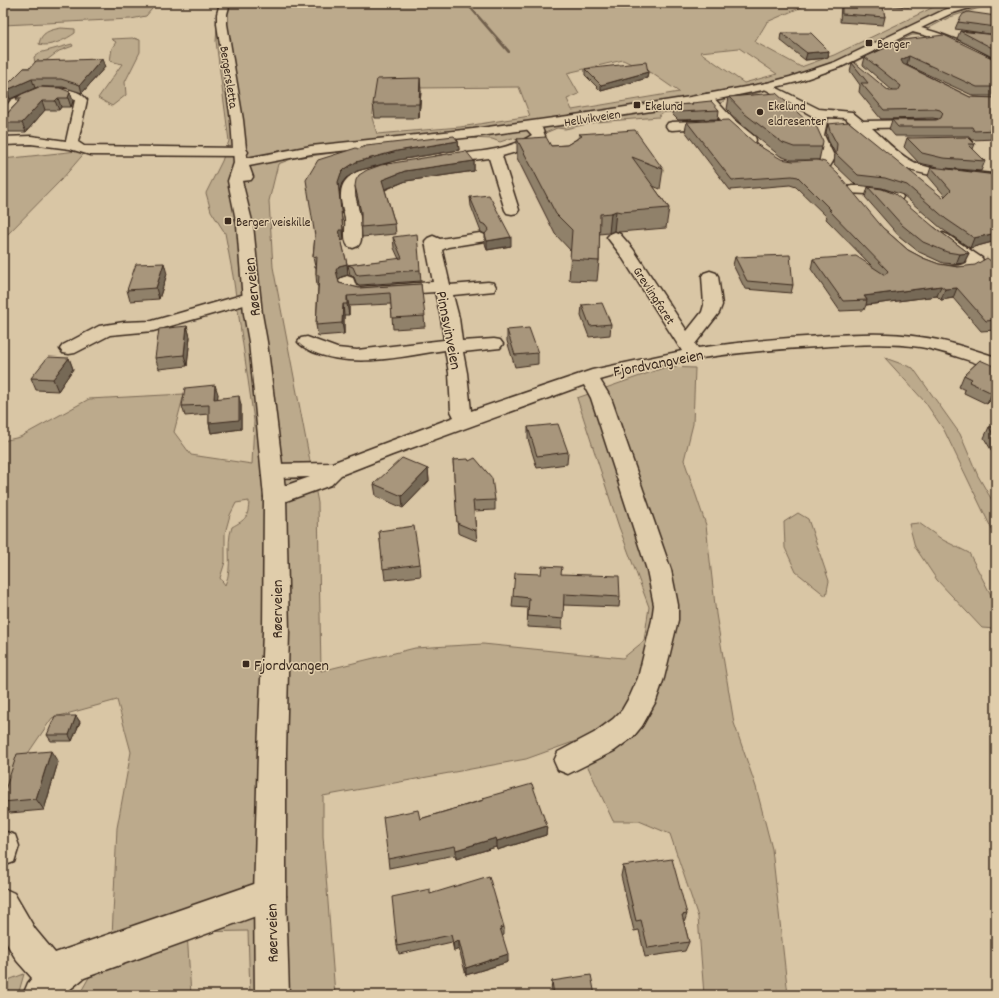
<svg xmlns="http://www.w3.org/2000/svg" width="999" height="998" font-family="Dekko,sans-serif">
	<style>
		.green { fill: #bcaa8c; stroke: #7c6a55; fill-rule: evenodd }
		.lines { fill: none; stroke-linecap: round; stroke-linejoin: round }
		.stream { fill: #705f4c; fill-rule: evenodd }
		.minor-casing { stroke: #3b2a1e; stroke-width: 3 }
		.major-casing { stroke: #3b2a1e; stroke-width: 3 }
		.minor { fill: #e0cdab; fill-rule: evenodd }
		.major { fill: #e0cdab; fill-rule: evenodd }
		.wall { fill: #90816b; stroke: #3b2a1e }
		.shaded-wall { fill: #766957; stroke: #3b2a1e }
		.building { fill: #a8967c; stroke: #3b2a1e }
		.poi-dot { fill: #3b2a1e; stroke: #e0cdab; stroke-width: 1.5 }
		.labels { text-anchor: middle; stroke-width: 3; stroke-linejoin: round; paint-order: stroke }
		.far-poi-label { font-size: 13px; fill: #3b2a1e; stroke: #e0cdab; text-anchor: start }
		.far-street-label { font-size: 13px; fill: #3b2a1e; stroke: #e0cdab }
		.street-label { font-size: 16px; fill: #3b2a1e; stroke: #e0cdab }
		.poi-label { font-size: 16px; fill: #3b2a1e; stroke: #e0cdab; text-anchor: start }
	</style>
	<rect width="100%" height="100%" fill="#d9c6a5"/>
	<filter id="ink" filterUnits="userSpaceOnUse"><feTurbulence type="fractalNoise" baseFrequency=".025" numOctaves="2"/><feDisplacementMap in="SourceGraphic" scale="8" xChannelSelector="R" yChannelSelector="G"/><feConvolveMatrix kernelMatrix="1 2 1 2 8 2 1 2 1" color-interpolation-filters="sRGB"/></filter>
	<g filter="url(#ink)">
		<g class="green">
			<polygon points="3,3 157,3 146,16 131,19 3,25"/>
			<path d="M219 3H811L767 22 755 42 801 67 834 55 942 3H996L950 17 929 28 926 35H912L846 66 807 79 754 94 726 99C717 110 677 111 661 113L659 117 596 122 565 129 557 128 524 142 512 138 500 142 492 139 468 138 418 142 294 158 278 164 269 201 273 267 318 503 321 671 415 648 483 644 623 658 644 641 649 607 619 527 577 398 666 367 695 368 693 424 684 460 706 525 716 614 734 723 756 787 772 849 788 995H704L698 917 670 834 639 821H613L576 741 526 759 323 796V836L335 995H250L248 931 187 932 191 995H79L112 937 117 828 131 752 117 700 52 718 3 790V441L20 437 89 399 184 394 174 432 191 455 252 464 254 421 233 276 225 233 211 211 206 193 222 161 229 141 216 41ZM739 48 777 74 744 83 700 52ZM623 60 653 74 679 92 572 110 567 99 579 94 567 73ZM519 87 530 116 460 127 377 134 372 118 376 93 417 88ZM249 501C248 518 246 519 232 527 225 546 234 566 225 585L220 578 225 562V533L230 515 236 503Z"/>
			<path d="M61 28 75 29V33C67 39 49 48 39 44 41 32 50 30 61 28Z"/>
			<polygon points="133,38 134,39 134,38 140,40 140,52 125,82 126,95 112,106 98,98 122,64 110,61 112,48 116,42 111,39"/>
			<polygon points="72,44 73,46 59,51 47,60 35,63 34,57 39,53"/>
			<polygon points="87,150 62,179 3,239 3,159"/>
			<polygon points="885,358 913,368 960,434 978,476 996,507 996,538 944,430 925,402"/>
			<polygon points="798,513 808,519 829,581 826,596 796,572 785,548 784,522"/>
			<polygon points="919,523 943,540 969,553 991,595 995,629 982,628 937,580 915,547 909,524"/>
			<polygon points="24,974 18,995 3,995 3,982"/>
		</g>
		<g class="lines">
			<polygon class="stream" points="465,3 468,3 510,51 510,53 508,53"/>
			<g class="minor-casing">
				<g id="minor">
					<polygon points="948,3 961,3 967,7 962,10"/>
					<path d="M913 26C943 33 970 44 996 61V69L953 46 931 37 909 31 908 29Z"/>
					<path d="M767 83 819 109 852 112 863 121 925 120 927 123 925 126 921 127 872 128C884 139 896 152 910 160 934 174 969 169 996 175V183C964 176 931 180 900 166L845 118 828 117 824 135 835 158 829 168H819L817 165C827 151 811 147 812 133 812 128 815 123 816 118L763 88 761 86 763 84Z"/>
					<path d="M35 89C52 89 76 85 87 100L78 142 84 146 241 148 246 149 248 152 246 155 241 156 90 155 70 149 31 144 3 145V137L31 136 66 141 75 100C69 95 46 94 38 95 32 97 22 103 18 107 13 112 11 120 3 122V110L11 100Z"/>
					<polygon points="707,94 711,95 734,120 755,137 756,140 755,143 745,143 723,123 721,126 717,127 672,130 668,129 666,126 668,123 672,122 721,120 701,98 703,95"/>
					<path d="M530 122 542 128 545 136 544 139 523 150 502 156 519 210 517 213 512 214 507 213 505 210 489 158 440 164 435 163 433 160 435 157 440 156C471 152 506 152 532 135L524 126 526 123Z"/>
					<path d="M386 164 391 165 393 168 391 171C335 185 362 191 361 231 361 237 362 242 358 246L353 248 348 246C343 240 346 227 345 219 344 211 340 202 341 194 342 171 368 168 386 164Z"/>
					<polygon points="852,186 867,186 901,194 903,197 901,200 896,201 867,194 847,193 845,190 847,187"/>
					<path d="M615 232 620 234 633 249 687 331 702 312 704 305 702 276 704 273 710 271 716 273 718 276 722 305 719 313 695 344 698 348C739 342 781 338 822 336 855 334 887 332 920 337 946 340 971 349 996 357V369C970 362 946 351 920 347 886 342 851 345 816 347 744 351 670 359 600 380L611 398 671 570 678 605V620L664 678 656 701 642 726 633 737 614 751 568 774 558 770 554 761 558 752 594 733 613 719 622 710 630 696 638 678 652 620 654 605 647 570 591 398 584 385 392 455 341 475 331 485 275 505 267 502 264 497 267 492 310 477 273 478 265 476 262 471 265 466 273 464 332 463 454 417 451 411 449 373 445 350C402 356 355 369 313 352 307 349 302 347 298 342L301 338 307 337 337 348 357 350 444 340 441 318 435 292 360 297 342 293 340 289 339 281 341 278 347 276 353 278 356 286 360 287 433 282 425 241 428 238 433 236 440 239 480 233 485 235 488 238 485 241 448 247 442 250 450 285 488 282 494 283 496 287 494 291 453 295 459 318 462 341 494 339 500 340 503 344 500 348 463 352 467 373 471 411 592 370 682 351 620 254 607 237 610 234Z"/>
					<path d="M943 233 948 235 982 258 984 264C974 278 956 277 941 273L939 270 941 267C951 264 960 268 968 262L938 241 935 238 938 235Z"/>
					<polygon points="252,292 258,293 260,297 258,301 153,331 110,335 75,353 69,354 63,353 60,349 63,345 99,326 124,322 152,321"/>
					<polygon points="3,831 15,835 19,846 14,862 3,866"/>
					<polygon points="270,880 281,885 286,896 281,907 84,978 63,995 23,995 28,983 32,978 17,961 3,937 3,888 14,893 35,929 55,953 257,883"/>
				</g>
			</g>
			<g class="major-casing">
				<polygon id="major" points="220,3 230,3 227,14 227,24 243,120 247,158 311,146 473,129 568,116 690,97 767,83 790,77 835,62 944,10 966,3 981,3 979,5 950,14 843,66 797,82 767,89 690,105 568,124 473,137 311,154 249,166 253,177 251,180 242,181 253,225 262,314 267,342 286,497 289,632 286,752 286,896 289,995 255,995 254,896 258,752 263,632 264,497 249,342 244,314 237,225 228,181 234,163 231,120 217,24 217,14"/>
			</g>
			<use href="#minor" class="minor"/>
			<use href="#major" class="major"/>
		</g>
		<g class="wall">
			<polygon points="841,3 910,3 909,7 882,5 885,17 883,25 840,22"/>
			<polygon points="996,16 996,35 955,29 958,22"/>
			<polygon points="960,31 996,35 996,59 957,39"/>
			<polygon points="781,33 829,51 828,58 805,60 780,40"/>
			<polygon points="903,40 996,60 996,96 974,96 907,65 906,65 970,97 996,98 996,139 971,140 969,136 895,136 889,129 892,120 938,119 933,118 881,119 859,92 860,85 850,71 852,63 889,91 893,91 863,65 865,57"/>
			<polygon points="105,67 82,93 63,87 42,87 60,88 73,101 71,107 61,107 59,110 45,110 26,132 3,132 3,118 18,102 16,98 38,87 35,88 10,99 5,99 3,94 3,89 24,68"/>
			<polygon points="585,69 648,72 647,78 601,91 585,75"/>
			<polygon points="421,91 419,118 375,118 373,104"/>
			<polygon points="729,97 822,147 819,160 791,160 780,156 743,126 727,109"/>
			<polygon points="692,103 719,110 718,119 678,120 672,114 674,105 692,104"/>
			<polygon points="687,122 756,144 883,228 908,250 923,258 939,264 958,267 996,265 996,330 981,331 953,298 941,300 937,296 866,305 864,310 840,311 811,269 813,259 871,265 826,219 827,217 796,187 790,185 730,190 685,131"/>
			<polygon points="828,124 943,198 945,196 928,176 931,167 938,167 919,163 904,147 907,138 975,144 973,149 985,161 981,171 945,168 996,175 996,241 970,248 942,229 903,195 882,188 856,185 834,164 835,153 828,140 826,132"/>
			<polygon points="579,134 663,169 660,189 653,186 669,208 666,228 619,232 614,231 609,233 599,234 599,261 597,281 569,280 571,251 555,234 517,158 517,139 551,146 567,145 578,138"/>
			<polygon points="458,141 459,150 398,160 383,164 474,161 474,171 406,181 385,190 395,224 396,234 362,237 361,217 356,196 355,186 380,165 357,171 346,178 342,183 339,192 344,240 341,240 347,264 348,275 341,277 338,279 339,283 359,288 421,284 425,327 393,329 391,304 349,306 349,315 344,315 344,334 318,336 316,325 318,286 317,286 316,275 316,267 315,267 313,257 315,236 358,149"/>
			<polygon points="868,187 934,227 969,253 964,263 956,264 943,263 919,252 899,236 865,197"/>
			<polygon points="470,197 511,246 487,250 485,243 485,234 481,232 471,206"/>
			<polygon points="393,237 420,270 421,281 360,285 357,285 354,277 350,275 348,265 399,259 394,248"/>
			<polygon points="735,257 793,285 791,293 745,289 733,265"/>
			<polygon points="167,274 159,299 130,301 127,290"/>
			<polygon points="582,305 611,324 610,335 589,337 581,316"/>
			<polygon points="187,326 190,337 187,366 159,369 155,358"/>
			<polygon points="507,330 538,353 538,364 515,367 507,341"/>
			<polygon points="69,358 73,369 58,391 36,390 31,378"/>
			<polygon points="980,360 996,395 987,404 964,393 965,390 959,387 964,375"/>
			<polygon points="218,394 217,398 241,405 241,429 211,433 209,423 209,414 185,416 182,406"/>
			<polygon points="528,427 568,452 567,464 537,468 528,439"/>
			<polygon points="989,427 996,427 996,458 984,438"/>
			<polygon points="453,460 469,461 495,500 495,510 474,511 477,541 458,533"/>
			<polygon points="428,469 429,481 403,508 376,496 374,484"/>
			<polygon points="379,531 420,564 421,576 385,580"/>
			<polygon points="541,574 561,574 620,597 619,607 563,605 562,629 527,627 528,608 512,607 513,596"/>
			<polygon points="76,716 80,722 72,741 51,741 47,735"/>
			<polygon points="58,762 44,810 10,813 3,804 3,796"/>
			<polygon points="483,798 547,826 546,835 497,850 496,847 456,859 455,855 389,868 388,859 420,819 483,800"/>
			<polygon points="623,866 687,914 684,923 689,942 685,951 645,957 639,930 634,931 621,876"/>
			<polygon points="430,894 504,927 504,935 502,936 508,962 466,975 459,949 454,951 452,942 399,954 397,946"/>
			<polygon points="552,981 595,995 552,995 551,990"/>
		</g>
		<g class="shaded-wall">
			<polygon points="829,51 828,58 805,60 807,53"/>
			<polygon points="909,56 907,65 899,68 901,60"/>
			<polygon points="102,59 105,67 82,93 80,85"/>
			<polygon points="648,72 647,78 601,91 601,85"/>
			<polygon points="420,78 421,91 419,118 419,104"/>
			<polygon points="32,79 35,88 10,99 7,90"/>
			<polygon points="70,92 73,101 71,107 68,98"/>
			<polygon points="58,98 61,107 59,110 55,101"/>
			<polygon points="42,101 45,110 26,132 22,123"/>
			<polygon points="458,141 459,150 398,160 357,171 346,178 342,183 339,192 344,240 340,241 339,230 338,182 341,173 345,169 356,162 397,151"/>
			<polygon points="474,161 474,171 406,181 383,190 382,180 405,171"/>
			<polygon points="616,211 614,231 609,233 611,213"/>
			<polygon points="996,233 996,241 970,248 974,238"/>
			<polygon points="511,237 511,246 487,250 487,241"/>
			<polygon points="969,253 964,263 956,264 960,254"/>
			<polygon points="164,263 167,274 159,299 156,288"/>
			<polygon points="347,264 348,275 341,277 338,280 336,270 339,266"/>
			<polygon points="941,286 937,296 866,305 867,300 864,296"/>
			<polygon points="957,288 953,298 941,300 945,289"/>
			<polygon points="347,296 349,306 349,315 347,304"/>
			<polygon points="343,304 344,315 344,334 342,323"/>
			<polygon points="187,326 190,337 187,366 184,355"/>
			<polygon points="69,358 73,369 58,391 53,379"/>
			<polygon points="215,385 218,394 217,408 214,399"/>
			<polygon points="996,389 996,395 987,404 992,393"/>
			<polygon points="239,396 241,405 241,429 211,433 209,423"/>
			<polygon points="428,469 429,481 403,508 402,496"/>
			<polygon points="76,716 80,722 72,741 69,735"/>
			<polygon points="51,751 58,762 44,810 36,799"/>
			<polygon points="547,826 546,835 497,850 497,841"/>
			<polygon points="496,838 496,847 456,859 456,850"/>
			<polygon points="459,941 459,949 454,951 453,943"/>
			<polygon points="508,954 508,962 466,975 466,968"/>
		</g>
		<g class="building">
			<polygon points="842,3 882,3 885,17 842,14"/>
			<polygon points="968,12 996,16 996,27 958,22 963,14"/>
			<polygon points="960,31 996,35 996,50"/>
			<polygon points="781,33 811,33 829,51 807,53"/>
			<polygon points="944,35 996,60 996,87 977,87 909,56 901,60 903,64 970,97 996,98 996,117 991,117 996,122 996,130 974,131 972,127 898,127 892,120 936,120 941,118 943,113 940,110 936,109 884,110 861,83 868,83 852,63 854,62 889,91 898,91 901,86 865,57 903,40"/>
			<polygon points="102,59 80,85 61,79 32,79 7,90 3,90 3,89 24,68 30,68 36,61"/>
			<polygon points="646,62 648,72 601,85 585,69"/>
			<polygon points="420,78 419,104 373,104 377,79"/>
			<polygon points="39,87 60,88 70,92 68,98 58,98 55,101 42,101 22,123 3,123 3,118 22,98 16,98 22,94"/>
			<polygon points="776,93 808,122 814,121 823,141 822,147 794,147 783,143 745,114 729,97"/>
			<polygon points="711,101 719,110 679,112 674,105 693,104 692,103"/>
			<polygon points="729,120 756,144 781,159 793,161 817,160 825,162 838,174 883,228 908,250 923,258 939,264 958,267 975,265 987,258 996,265 996,320 986,321 957,288 945,289 941,286 864,296 867,300 843,301 813,259 856,256 885,275 888,271 829,210 831,210 798,177 792,176 732,180 687,122"/>
			<polygon points="849,122 943,198 951,190 931,167 996,175 996,233 974,238 946,219 907,185 885,178 858,175 836,154 837,144 830,131 828,124"/>
			<polygon points="635,130 663,169 632,157 669,208 621,212 616,211 611,213 600,214 599,261 570,259 572,230 556,214 517,139 546,137 551,146 567,145 582,136 579,134"/>
			<polygon points="454,136 458,141 397,151 356,162 345,169 341,173 338,182 343,230 339,230 347,264 339,266 336,270 339,283 359,288 421,284 425,316 392,318 390,293 347,296 347,304 343,304 342,323 316,325 319,275 316,275 317,256 313,257 315,236 306,180 318,160 356,148 358,149 366,146"/>
			<polygon points="968,137 975,144 968,144 985,161 943,158 922,153 907,138"/>
			<polygon points="466,151 474,161 405,171 382,180 395,224 361,227 361,212 355,186 356,180 359,175 367,170 381,165"/>
			<polygon points="868,187 882,189 895,194 934,227 969,253 960,254 947,252 923,242 902,225"/>
			<polygon points="489,195 511,237 487,241 485,234 489,229 486,225 481,223 470,197"/>
			<polygon points="417,234 420,270 359,275 356,274 353,267 348,265 402,258 393,237"/>
			<polygon points="790,255 793,285 747,281 735,257"/>
			<polygon points="164,263 156,288 127,290 136,264"/>
			<polygon points="602,303 611,324 590,326 582,305"/>
			<polygon points="187,326 184,355 155,358 159,329"/>
			<polygon points="529,328 538,353 515,355 507,330"/>
			<polygon points="48,357 69,358 53,379 31,378"/>
			<polygon points="980,360 996,367 996,389 992,393 969,382 972,379 964,375"/>
			<polygon points="215,385 214,399 239,396 239,420 209,423 209,405 182,406 185,388"/>
			<polygon points="558,424 568,452 537,456 528,427"/>
			<polygon points="989,427 996,427 996,439"/>
			<polygon points="402,458 428,469 402,496 374,484"/>
			<polygon points="475,458 492,478 495,500 473,501 476,531 457,523 453,460 468,459 469,461"/>
			<polygon points="414,526 420,564 383,569 379,531"/>
			<polygon points="542,566 562,567 561,574 619,576 620,597 564,594 563,619 528,616 529,598 513,596 515,573 541,574"/>
			<polygon points="55,716 76,716 69,735 47,735"/>
			<polygon points="51,751 36,799 3,802 3,796 17,754"/>
			<polygon points="532,784 547,826 497,841 496,838 456,850 455,846 388,859 383,817 418,810 420,819 484,800 483,798"/>
			<polygon points="672,859 687,914 682,915 689,942 648,948 641,920 636,921 623,866"/>
			<polygon points="489,876 504,927 500,928 508,954 466,968 459,941 453,943 451,935 397,946 392,897 430,889 430,894"/>
			<polygon points="591,975 595,995 554,995 552,981"/>
		</g>
	</g>
	<g class="poi-dot">
		<rect x="865" y="39" width="8" height="8" rx="2"/>
		<rect x="633" y="101" width="8" height="8" rx="2"/>
		<circle cx="760" cy="112" r="4"/>
		<rect x="224" y="217" width="8" height="8" rx="2"/>
		<rect x="242" y="660" width="8" height="8" rx="2"/>
	</g>
	<g class="labels">
		<g class="far-poi-label">
			<text x="877" y="48">Berger</text>
			<text x="645" y="110">Ekelund</text>
			<text x="768" y="110">Ekelund<tspan x="768" dy="15">eldresenter</tspan></text>
			<text x="236" y="226">Berger veiskille</text>
		</g>
		<g class="far-street-label">
			<text transform="translate(230 77) rotate(81)" y="5">Bergersletta</text>
			<text transform="translate(592 117) rotate(-9)" y="5">Hellvikveien</text>
			<text transform="translate(655 295) rotate(57)" y="5">Grevlingfaret</text>
		</g>
		<g class="street-label">
			<text transform="translate(251 287) rotate(-96)" y="6">Røerveien</text>
			<text transform="translate(450 330) rotate(79)" y="6">Pinnsvinveien</text>
			<text transform="translate(658 362) rotate(-11)" y="6">Fjordvangveien</text>
			<text transform="translate(276 609) rotate(-90)" y="6">Røerveien</text>
			<text transform="translate(271 933) rotate(-91)" y="6">Røerveien</text>
		</g>
		<g class="poi-label">
			<text x="254" y="670">Fjordvangen</text>
		</g>
	</g>
	<rect width="999" height="998" fill="none" stroke="#e0cdab" stroke-width="16"/>
	<rect x="8" y="8" width="983" height="982" fill="none" stroke="#3b2a1e" stroke-width="1.5" filter="url(#ink)"/>
</svg>
